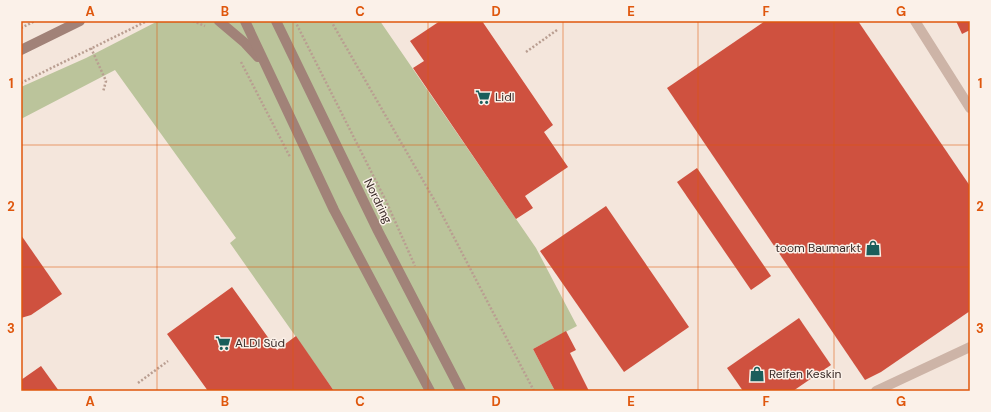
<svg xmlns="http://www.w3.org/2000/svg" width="991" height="412" font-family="'DM Sans',sans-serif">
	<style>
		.green { fill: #bbc49b }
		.building { fill: #cf513f }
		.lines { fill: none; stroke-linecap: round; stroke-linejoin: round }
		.path { stroke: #b99e91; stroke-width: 2.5; stroke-dasharray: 2 2; stroke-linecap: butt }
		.minor { stroke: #cdb4a7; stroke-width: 10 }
		.secondary { stroke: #a18278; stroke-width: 10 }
		.grid { fill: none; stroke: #df570d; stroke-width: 1; stroke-opacity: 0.55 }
		.labels { text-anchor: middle; stroke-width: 3; stroke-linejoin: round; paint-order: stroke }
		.poi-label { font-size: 12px; fill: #392b28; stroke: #fbf1e9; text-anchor: start }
		.street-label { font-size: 12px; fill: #392b28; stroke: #fbf1e9 }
		.neatline { fill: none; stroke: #df570d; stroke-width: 1.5 }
		.grid-label { font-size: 13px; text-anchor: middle; font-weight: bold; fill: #df570d }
	</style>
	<rect width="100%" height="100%" fill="#f4e6dc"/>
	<polygon class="green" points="158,21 380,21 536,248 577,326 533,349 555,391 334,391 230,243 236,238 115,70 21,119 21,87 86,58"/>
	<g class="building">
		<polygon points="440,21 482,21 553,125 544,132 568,167 525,196 533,208 516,219 413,68 424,61 410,41"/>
		<polygon points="765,21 858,21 970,186 970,311 881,372 865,380 667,88"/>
		<polygon points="956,21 970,21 970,30 962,34"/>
		<polygon points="697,168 771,276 751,290 677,182"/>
		<polygon points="606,206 689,327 624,372 540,251"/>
		<polygon points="21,235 62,294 31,315 21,318"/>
		<polygon points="232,287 277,350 296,336 334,391 208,391 167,334"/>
		<polygon points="799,318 831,365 793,391 743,391 727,368"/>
		<polygon points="566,331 576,350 570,353 589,391 555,391 533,349"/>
		<polygon points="41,366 59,391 21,391 21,380"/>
	</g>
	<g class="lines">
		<g class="path">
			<polyline points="193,21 205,26"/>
			<polyline points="295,21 386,201 415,266"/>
			<polyline points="331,21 436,203 534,391"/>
			<polyline points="21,28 35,21"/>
			<polyline points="91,48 106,81 103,92"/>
			<polyline points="526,52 557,30"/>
			<polyline points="241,62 290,157"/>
			<polyline points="21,83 147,21"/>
			<polyline points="138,383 168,361"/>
		</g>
		<g class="minor">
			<polyline points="915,21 970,108"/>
			<polyline points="876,391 970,347"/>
		</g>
		<g class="secondary">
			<polyline points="219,21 245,43 258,57"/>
			<polyline points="245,21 334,210 430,391"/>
			<polyline points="276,21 378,231 461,391"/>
			<polyline points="21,50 80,21"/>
		</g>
	</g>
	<path class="grid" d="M157 21V391M293 21V391M428 21V391M563 21V391M698 21V391M834 21V391M21 145H970M21 267H970"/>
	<defs>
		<g id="supermarket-bare" transform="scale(1.2)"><path d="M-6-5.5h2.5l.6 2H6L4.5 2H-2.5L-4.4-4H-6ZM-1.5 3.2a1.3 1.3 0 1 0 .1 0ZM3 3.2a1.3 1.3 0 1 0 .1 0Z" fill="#1a5e5b" stroke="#fbf1e9" stroke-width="2.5" paint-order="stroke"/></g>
		<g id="shop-bare" transform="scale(1.2)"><path d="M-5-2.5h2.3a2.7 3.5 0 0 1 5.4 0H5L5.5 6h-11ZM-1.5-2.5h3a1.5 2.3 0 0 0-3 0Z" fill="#1a5e5b" stroke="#fbf1e9" stroke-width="2.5" paint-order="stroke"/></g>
	</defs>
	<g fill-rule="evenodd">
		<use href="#supermarket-bare" x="483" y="97"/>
		<use href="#shop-bare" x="873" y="248"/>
		<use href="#supermarket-bare" x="223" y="343"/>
		<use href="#shop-bare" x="757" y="374"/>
	</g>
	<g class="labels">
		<g class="poi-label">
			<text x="495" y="101">Lidl</text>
			<text x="861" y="252" text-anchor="end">toom Baumarkt</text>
			<text x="235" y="347">ALDI Süd</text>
			<text x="769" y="378">Reifen Keskin</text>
		</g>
		<g class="street-label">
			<text transform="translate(378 201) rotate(64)" y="4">Nordring</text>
		</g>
	</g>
	<rect width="991" height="412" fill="none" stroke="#fbf1e9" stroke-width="44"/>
	<rect x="22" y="22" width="947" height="368" class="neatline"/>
	<g class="grid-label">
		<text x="90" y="16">A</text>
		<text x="225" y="16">B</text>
		<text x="360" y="16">C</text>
		<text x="496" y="16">D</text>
		<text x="631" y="16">E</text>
		<text x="766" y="16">F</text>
		<text x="901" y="16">G</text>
		<text x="11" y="88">1</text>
		<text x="980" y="88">1</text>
		<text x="11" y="211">2</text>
		<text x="980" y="211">2</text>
		<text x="11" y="333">3</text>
		<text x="980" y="333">3</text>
		<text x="90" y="406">A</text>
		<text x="225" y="406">B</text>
		<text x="360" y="406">C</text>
		<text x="496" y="406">D</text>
		<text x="631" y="406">E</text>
		<text x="766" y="406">F</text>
		<text x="901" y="406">G</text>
	</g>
</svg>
